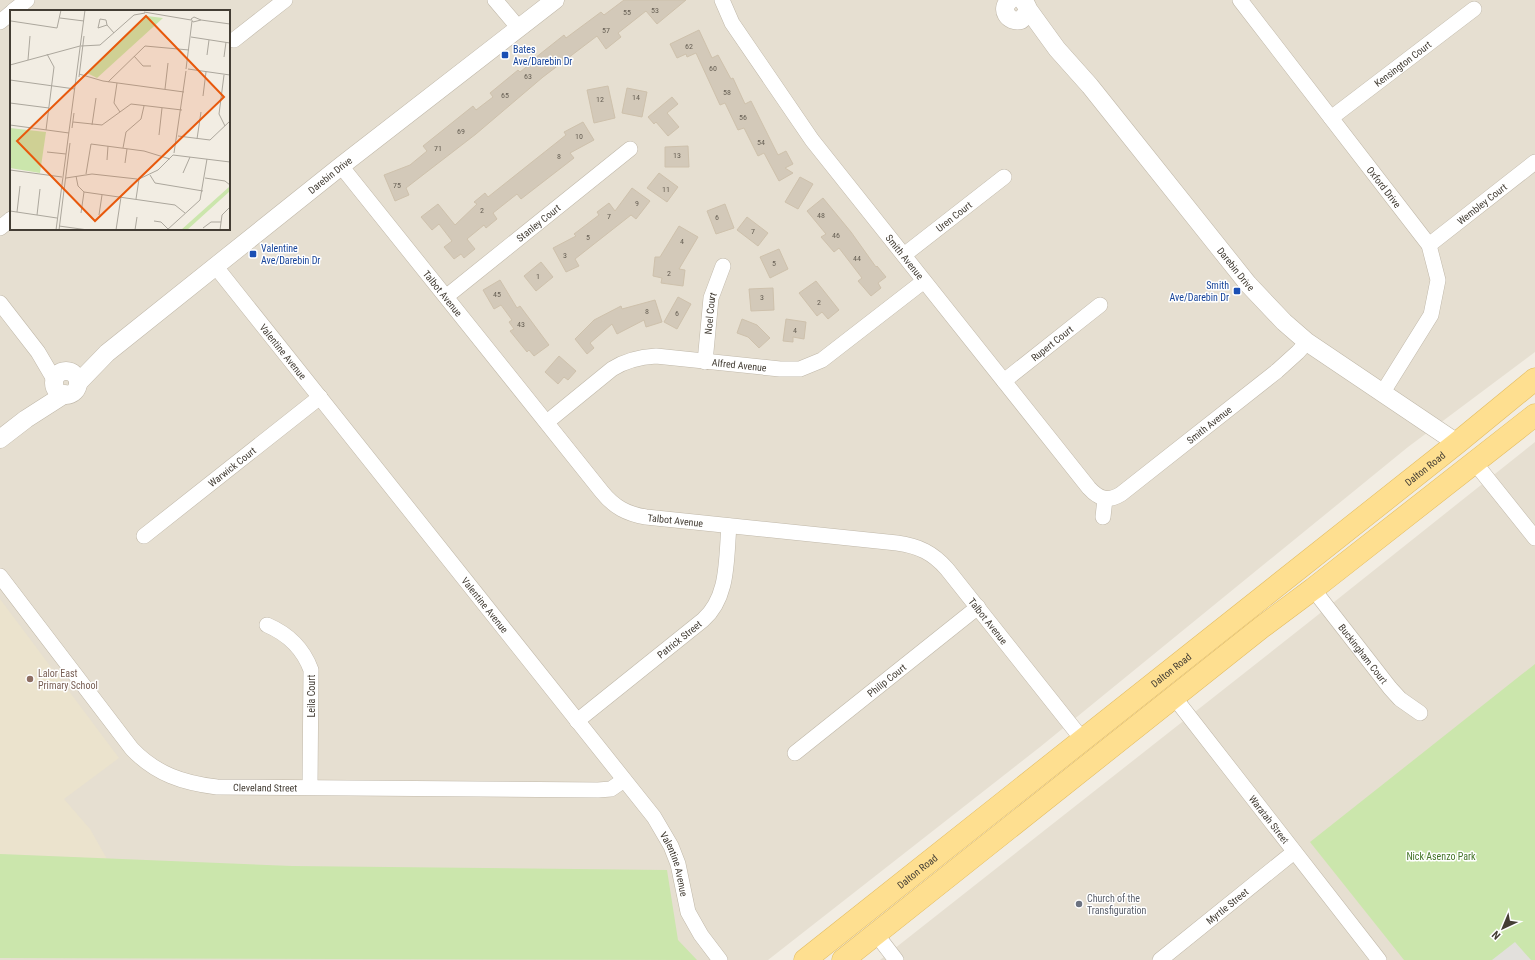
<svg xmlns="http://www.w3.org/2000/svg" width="1535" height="960" font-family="'Roboto Condensed',sans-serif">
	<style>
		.residential { fill: #e6dfd1; fill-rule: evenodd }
		.education { fill: #ebe3cd }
		.green { fill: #cbe6ac }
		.parking { fill: #e2e0dc }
		.building { fill: #d3c9b9; stroke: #cec1ac }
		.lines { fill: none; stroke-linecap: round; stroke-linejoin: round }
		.minor-casing { stroke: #c0b8a9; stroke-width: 16 }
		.tertiary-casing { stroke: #c0b8a9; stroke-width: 19 }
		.primary-casing { stroke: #e3bc60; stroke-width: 23 }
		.minor { stroke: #fff; stroke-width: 15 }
		.tertiary { stroke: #fff; stroke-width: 18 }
		.primary { stroke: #fedf90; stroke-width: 22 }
		.transit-dot { fill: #1a4fb4; stroke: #fff; stroke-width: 1.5 }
		.education-dot { fill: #8d6e63; stroke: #fff; stroke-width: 1.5 }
		.worship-dot { fill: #6b7280; stroke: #fff; stroke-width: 1.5 }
		.labels { text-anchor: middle; stroke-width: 3; stroke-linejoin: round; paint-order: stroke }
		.number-label { font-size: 8px; fill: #676055 }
		.transit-label { font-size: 10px; fill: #164399; stroke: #fff; text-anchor: start }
		.street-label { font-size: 10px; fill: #433d34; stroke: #fff }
		.education-label { font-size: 10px; fill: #785e54; stroke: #fff; text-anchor: start }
		.park-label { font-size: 10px; fill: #447428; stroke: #fff }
		.worship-label { font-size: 10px; fill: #5b616d; stroke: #fff; text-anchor: start }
		.inset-road { fill: none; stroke: #aca79d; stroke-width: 1 }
		.view { fill: #e8590c; fill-opacity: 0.15; stroke: #e8590c; stroke-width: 2 }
		.inset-edge { fill: none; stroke: #433d34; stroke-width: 2 }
	</style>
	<rect width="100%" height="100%" fill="#f2ede3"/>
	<g class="residential">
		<path d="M0 0H1535V352L1408 447 1040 747 768 960H0ZM11 11H229V229H11Z"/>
		<polygon points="1535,442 1535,960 880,960 1309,622"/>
	</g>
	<polygon class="education" points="0,599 119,758 64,799 90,829 107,859 0,854"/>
	<g class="green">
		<polygon points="1535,664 1535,960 1404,960 1310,842"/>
		<polygon points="0,854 292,866 667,870 678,940 697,960 0,958"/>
	</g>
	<polygon class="parking" points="1515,942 1531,960 1492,960"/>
	<g class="building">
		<polygon points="624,0 686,0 657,24 646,11 618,33 621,37 606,49 597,36 543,77 476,134 406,188 409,195 395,201 384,175 410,165 427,151 423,146 473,106 476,110 493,97 490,93 518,70 520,72 536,59 535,58 564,35 566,38 601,12 604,15"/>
		<polygon points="699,30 712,58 718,55 731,79 733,78 745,104 751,101 778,155 786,151 793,164 785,168 793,173 779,181 764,153 758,156 744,128 738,130 725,103 720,105 696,53 687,57 686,54 677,58 670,44"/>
		<polygon points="608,86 615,118 594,123 587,90"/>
		<polygon points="627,88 647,92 642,117 622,113"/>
		<polygon points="672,97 678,104 667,113 679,127 668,136 656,122 654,124 648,117"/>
		<polygon points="583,122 594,140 570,153 574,158 521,199 517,194 493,213 497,219 486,228 484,225 467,239 475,249 464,258 461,254 454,259 444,247 452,241 439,224 432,230 421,217 438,204 455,225 477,204 474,202 485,193 488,197 566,135 564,132"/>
		<polygon points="688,146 689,167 665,167 665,147"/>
		<polygon points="659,173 678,187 667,202 647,188"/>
		<polygon points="800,177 813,184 798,209 785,202"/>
		<polygon points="632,188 650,201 636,219 631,215 575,259 579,266 566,272 553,248 576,236 574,234 599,215 597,212 609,203 615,211"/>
		<polygon points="823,198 851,232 876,267 877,266 886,277 878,283 881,288 871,296 858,281 862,278 839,248 834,252 821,237 826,234 807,211"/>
		<polygon points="725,204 734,228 716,234 707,211"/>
		<polygon points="747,217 768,233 758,246 737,230"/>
		<polygon points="679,226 698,237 679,269 685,270 683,286 661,283 662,278 653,276 655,257 660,257"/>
		<polygon points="779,249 788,269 770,278 760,257"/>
		<polygon points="541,262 553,277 536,291 524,276"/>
		<polygon points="500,280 517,308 520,306 549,345 534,356 529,350 527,352 510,331 514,329 509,322 512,320 501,305 494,309 483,290"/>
		<polygon points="816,281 839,310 828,319 822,312 817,316 799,293"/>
		<polygon points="773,288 774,310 751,311 749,289"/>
		<polygon points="678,297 691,304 677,329 664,322"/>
		<polygon points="655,300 662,322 646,327 644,320 617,334 612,324 590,343 594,348 587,354 575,339 594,320 621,306 622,309"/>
		<polygon points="742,319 757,325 770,338 759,348 748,337 737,333"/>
		<polygon points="786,319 806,322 804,339 793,337 793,342 783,341"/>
		<polygon points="559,356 576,371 568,380 564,377 558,384 545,372"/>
	</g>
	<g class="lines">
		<g class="minor-casing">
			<g id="minor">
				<polyline points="495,0 518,27"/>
				<path id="s1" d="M722 0 732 23 812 140 1089 488C1099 499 1108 502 1121 494L1277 371 1298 352 1307 342"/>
				<path id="s2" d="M1240 0 1429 245 1438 280 1431 315 1383 392"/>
				<polyline points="13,11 27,0"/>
				<polyline points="0,22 11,13"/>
				<polyline points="234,40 285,0"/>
				<path id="s3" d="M1331 118 1474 9"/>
				<path id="s4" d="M341 166 602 492C614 507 627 514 646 517L897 543C919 546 933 553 947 569L1082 739"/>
				<polyline points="0,228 11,219"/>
				<path id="s5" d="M1429 245 1535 162"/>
				<path id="s6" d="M904 255 1004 177"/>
				<path id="s7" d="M216 267 654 817 671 846 678 864 688 912 701 935 720 960"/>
				<path id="s8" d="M447 296 630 149"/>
				<polyline points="0,303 38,352 55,381"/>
				<path id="s9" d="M705 362 711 298 723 266"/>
				<path id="s10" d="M1004 381 1100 305"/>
				<path id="s11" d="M547 422 612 369C626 360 640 357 656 356L780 369H800L822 360 924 281"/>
				<polyline points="1475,463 1535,538"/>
				<polyline points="1103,517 1105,499"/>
				<path id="s12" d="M144 536 320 397"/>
				<path id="s13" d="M0 576 132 749C156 774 183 783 217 787L598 790 611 789 624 780"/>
				<path id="s14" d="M1313 589 1390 688 1400 699 1420 713"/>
				<path d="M267 625C288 634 303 648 311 670L310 787"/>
				<path id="s15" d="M1174 697 1379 960"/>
				<path id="s16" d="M577 721 703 620C729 597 726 559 729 526"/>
				<path id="s17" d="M795 753 978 607"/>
				<polyline points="876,934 896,960"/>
				<path id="s18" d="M1160 960 1294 852"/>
			</g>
		</g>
		<g class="tertiary-casing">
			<g id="tertiary">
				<path d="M1010 0C999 9 1008 23 1021 20L1027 13V6L1023 1"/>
				<path id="s19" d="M1028 9 1057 49 1090 86 1248 284 1284 322 1307 342 1457 443"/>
				<circle cx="66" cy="383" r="12"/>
				<path id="s20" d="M78 383 107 353 341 166 555 0"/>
				<polyline points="0,439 26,419 65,394"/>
			</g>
		</g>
		<g class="primary-casing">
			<g id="primary">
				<path id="s21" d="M805 960 1457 443 1535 379"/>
				<polyline points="843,960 1262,627 1313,589 1535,415"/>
			</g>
		</g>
		<use href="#minor" class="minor"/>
		<use href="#tertiary" class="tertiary"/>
		<use href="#primary" class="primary"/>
	</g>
	<g class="transit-dot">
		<rect x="501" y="51" width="8" height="8" rx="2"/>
		<rect x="249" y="250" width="8" height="8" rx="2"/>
		<rect x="1233" y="287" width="8" height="8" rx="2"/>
	</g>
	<circle class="education-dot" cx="30" cy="679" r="4"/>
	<circle class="worship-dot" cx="1079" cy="904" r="4"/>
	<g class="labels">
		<g class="number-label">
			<text x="655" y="13">53</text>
			<text x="627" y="15">55</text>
			<text x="606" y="33">57</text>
			<text x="689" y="49">62</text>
			<text x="713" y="71">60</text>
			<text x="528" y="79">63</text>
			<text x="727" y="95">58</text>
			<text x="505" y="98">65</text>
			<text x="636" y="100">14</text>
			<text x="600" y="102">12</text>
			<text x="743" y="120">56</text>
			<text x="461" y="134">69</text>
			<text x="579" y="139">10</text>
			<text x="761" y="145">54</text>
			<text x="438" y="151">71</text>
			<text x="677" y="158">13</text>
			<text x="559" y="159">8</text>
			<text x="397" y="188">75</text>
			<text x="666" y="192">11</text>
			<text x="637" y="206">9</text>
			<text x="482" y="213">2</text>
			<text x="821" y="218">48</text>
			<text x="609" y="219">7</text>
			<text x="717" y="220">6</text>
			<text x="753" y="234">7</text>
			<text x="836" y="238">46</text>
			<text x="588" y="240">5</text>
			<text x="682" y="244">4</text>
			<text x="565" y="258">3</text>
			<text x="857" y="261">44</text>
			<text x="774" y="266">5</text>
			<text x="669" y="276">2</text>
			<text x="538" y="279">1</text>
			<text x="497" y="297">45</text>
			<text x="762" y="300">3</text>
			<text x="819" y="305">2</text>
			<text x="647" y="314">8</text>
			<text x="677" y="316">6</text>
			<text x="521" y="327">43</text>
			<text x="795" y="333">4</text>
		</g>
		<g class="transit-label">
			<text x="513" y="53">Bates<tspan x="513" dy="12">Ave/Darebin Dr</tspan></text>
			<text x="261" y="252">Valentine<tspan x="261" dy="12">Ave/Darebin Dr</tspan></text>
			<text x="1229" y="289" text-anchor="end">Smith<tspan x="1229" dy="12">Ave/Darebin Dr</tspan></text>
		</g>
		<g class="street-label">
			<text dy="4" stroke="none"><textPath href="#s3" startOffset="90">Kensington Court</textPath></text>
			<text dy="4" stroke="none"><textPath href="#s20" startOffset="327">Darebin Drive</textPath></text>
			<text dy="4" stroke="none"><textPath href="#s2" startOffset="236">Oxford Drive</textPath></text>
			<text dy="4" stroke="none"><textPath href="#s5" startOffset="67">Wembley Court</textPath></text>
			<text dy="4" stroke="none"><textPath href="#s6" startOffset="63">Uren Court</textPath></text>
			<text dy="4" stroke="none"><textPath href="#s8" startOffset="117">Stanley Court</textPath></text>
			<text dy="4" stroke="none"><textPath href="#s1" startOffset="316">Smith Avenue</textPath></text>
			<text dy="4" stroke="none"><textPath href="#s19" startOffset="333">Darebin Drive</textPath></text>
			<text dy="4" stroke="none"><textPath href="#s4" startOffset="163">Talbot Avenue</textPath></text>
			<text dy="4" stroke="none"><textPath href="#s9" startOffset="49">Noel Court</textPath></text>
			<text dy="4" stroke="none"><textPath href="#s10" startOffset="61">Rupert Court</textPath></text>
			<text dy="4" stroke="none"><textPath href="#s7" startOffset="108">Valentine Avenue</textPath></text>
			<text dy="4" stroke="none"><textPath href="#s11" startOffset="214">Alfred Avenue</textPath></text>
			<text dy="4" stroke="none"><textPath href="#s1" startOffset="760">Smith Avenue</textPath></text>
			<text dy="4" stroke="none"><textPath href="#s12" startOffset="112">Warwick Court</textPath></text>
			<text dy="4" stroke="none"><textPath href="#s21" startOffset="791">Dalton Road</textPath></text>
			<text dy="4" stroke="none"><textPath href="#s4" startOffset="499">Talbot Avenue</textPath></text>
			<text dy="4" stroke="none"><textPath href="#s7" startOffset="432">Valentine Avenue</textPath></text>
			<text dy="4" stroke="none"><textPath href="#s4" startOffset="846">Talbot Avenue</textPath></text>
			<text dy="4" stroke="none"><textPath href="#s16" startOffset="131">Patrick Street</textPath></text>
			<text dy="4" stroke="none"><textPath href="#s14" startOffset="82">Buckingham Court</textPath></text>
			<text dy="4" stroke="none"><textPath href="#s21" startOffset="467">Dalton Road</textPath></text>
			<text dy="4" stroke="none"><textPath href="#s17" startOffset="117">Philip Court</textPath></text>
			<text transform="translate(311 696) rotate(-90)" y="4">Leila Court</text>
			<text dy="4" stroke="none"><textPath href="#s13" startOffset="361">Cleveland Street</textPath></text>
			<text dy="4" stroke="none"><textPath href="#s15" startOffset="155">Waratah Street</textPath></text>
			<text dy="4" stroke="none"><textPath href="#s7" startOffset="755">Valentine Avenue</textPath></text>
			<text dy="4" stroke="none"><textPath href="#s21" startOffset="143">Dalton Road</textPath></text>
			<text dy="4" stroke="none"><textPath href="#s18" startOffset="86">Myrtle Street</textPath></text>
		</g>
		<g class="education-label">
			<text x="38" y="677">Lalor East<tspan x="38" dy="12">Primary School</tspan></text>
		</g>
		<g class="park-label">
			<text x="1441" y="860">Nick Asenzo Park</text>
		</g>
		<g class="worship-label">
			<text x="1087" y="902">Church of the<tspan x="1087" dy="12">Transfiguration</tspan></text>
		</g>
	</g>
	<g transform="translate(10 10)">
		<rect width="220" height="220" fill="#f2ede3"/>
		<path d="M137 6 153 8 87 68 77 63ZM0 118 36 122 30 163 0 158ZM219 177 220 181 177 220H171Z" fill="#cbe6ac"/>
		<path class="inset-road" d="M134 2 181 10M50 8 74 11M191 10 184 7 181 9 183 12 191 10 220 14M1 11 47 18 51 0M97 15 88 18 90 9 96 10 97 15 104 23M181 27 220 33M71 36 90 35 124 5 135 3M197 45 199 30M124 46 133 56H141M214 47 216 32M18 50 20 26M0 55 70 36M176 59 182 11M178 59 220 65M69 64 93 71 174 82M214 65 209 104 215 116M69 67 74 26M0 70 65 79M98 72 135 36 179 40M107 73 104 93 110 102M155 79 158 53M193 86 196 62M0 93 39 98M63 112 92 115 121 94 172 100M0 115 59 123M82 115 86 88M62 118 64 103M36 120 44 57 37 44M149 125 152 98M168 126 200 130 220 111M187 129 191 102M113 138 116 122 131 109 134 96M37 142 56 144M164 143 176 61M163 145 220 152M97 150 98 136M115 153 117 139M0 160 52 167M173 163 180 147M76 164 81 134 134 141 160 149M140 165 145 173 193 181M66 166 68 176 74 182 165 195 175 203M56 168 82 164 127 169M195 168 215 171 220 175M129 169 148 160 163 145M126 189 129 169M0 201 47 208M7 202 10 176M71 203 74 182M27 205 30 179M89 205 92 185M144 211 151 212 158 219M49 216 78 220M193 218 201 212H211M46 220 75 0M49 220 60 133M106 220 111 187M125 220 127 207M157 220 190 190 197 149M210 220 212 205 220 197"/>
		<path class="view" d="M136 6 214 87 85 211 7 131Z"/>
		<rect width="220" height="220" class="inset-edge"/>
	</g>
	<g transform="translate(1503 928) rotate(224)" stroke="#ffffff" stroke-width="3" paint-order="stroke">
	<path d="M0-3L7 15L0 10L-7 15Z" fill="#433d34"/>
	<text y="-6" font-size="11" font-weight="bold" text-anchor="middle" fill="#433d34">N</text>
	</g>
</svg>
